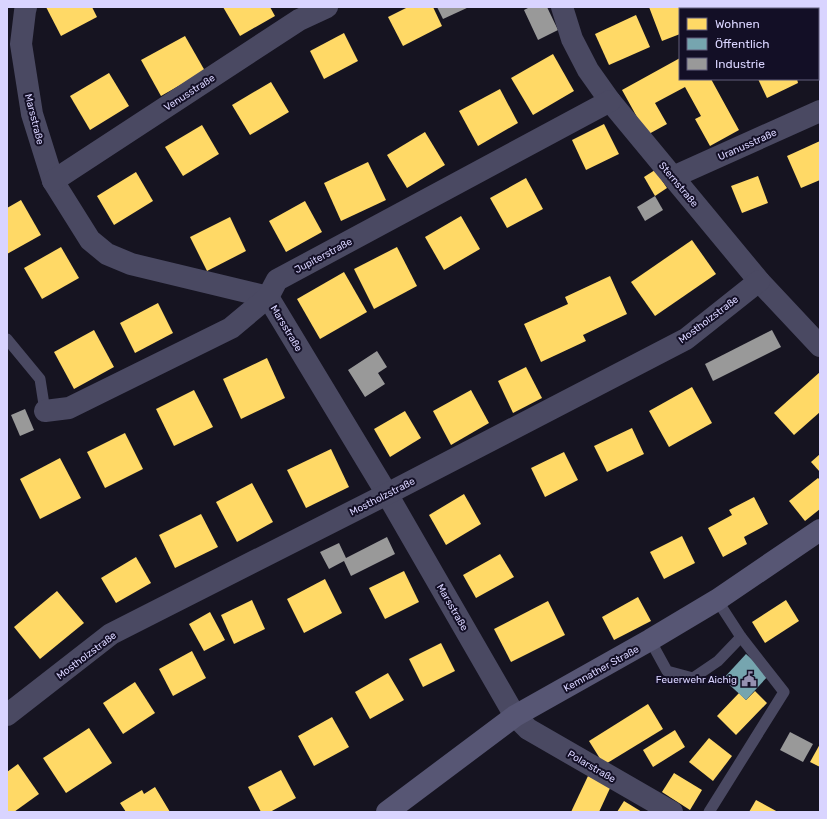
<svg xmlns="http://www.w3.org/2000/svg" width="827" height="819" font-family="Rubik,sans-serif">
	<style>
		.homes { fill: #ffd966 }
		.public { fill: #76a5af }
		.industry { fill: #999 }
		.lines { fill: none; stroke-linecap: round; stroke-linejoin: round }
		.lane { stroke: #4a4962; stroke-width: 11 }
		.street { stroke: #4a4962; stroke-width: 22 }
		.secondary { stroke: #575674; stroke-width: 22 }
		.labels { text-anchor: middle; stroke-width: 4; stroke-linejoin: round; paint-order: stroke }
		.street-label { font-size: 10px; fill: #d9d4ff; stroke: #130f26 }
		.poi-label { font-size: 10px; fill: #d9d4ff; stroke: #130f26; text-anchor: end }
	</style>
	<rect width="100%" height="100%" fill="#161421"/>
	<g class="homes">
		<polygon points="46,7 92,7 97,17 61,36"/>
		<polygon points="223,7 270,7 275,16 240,36"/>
		<polygon points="408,7 433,7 442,26 403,46 388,17"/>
		<polygon points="649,7 708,7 709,9 680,9 680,34 662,41"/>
		<polygon points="636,15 650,47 609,65 595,34"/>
		<polygon points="344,33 358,61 324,79 310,51"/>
		<polygon points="185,36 205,71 161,96 141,60"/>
		<polygon points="553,54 574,91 533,115 511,78"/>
		<polygon points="680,58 680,79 711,79 739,130 710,146 695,119 701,116 685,87 655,103 667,124 647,135 622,90"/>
		<polygon points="109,73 129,106 90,130 70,96"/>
		<polygon points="758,79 797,79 798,83 767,98"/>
		<polygon points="271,82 289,112 250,135 232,105"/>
		<polygon points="500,89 518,123 478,146 459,111"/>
		<polygon points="604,124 619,154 586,170 572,140"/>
		<polygon points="202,125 219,154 183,176 165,147"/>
		<polygon points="425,132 445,165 407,188 387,155"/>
		<polygon points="820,141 820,180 801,188 787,156"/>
		<polygon points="368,162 386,200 341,221 324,183"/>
		<polygon points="655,170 667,188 655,196 644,177"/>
		<polygon points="136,172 153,201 114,225 97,196"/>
		<polygon points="758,176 768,203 742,213 731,186"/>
		<polygon points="526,178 543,209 507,228 490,198"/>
		<polygon points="21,200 41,235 7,254 7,208"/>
		<polygon points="305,201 322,232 286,252 269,221"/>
		<polygon points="461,216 480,249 444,270 425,237"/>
		<polygon points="230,217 246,251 207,271 190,237"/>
		<polygon points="692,240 716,274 655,316 631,282"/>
		<polygon points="61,247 79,278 42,299 24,268"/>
		<polygon points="397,247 417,286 374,309 354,269"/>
		<polygon points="344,272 367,312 320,339 297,299"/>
		<polygon points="610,276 627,314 583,335 586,341 541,362 524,324 568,304 565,297"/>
		<polygon points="158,303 173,333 135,353 120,323"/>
		<polygon points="94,330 114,367 74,389 54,352"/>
		<polygon points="267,358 285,398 241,419 223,379"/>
		<polygon points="526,367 542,398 513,413 498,381"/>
		<polygon points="820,372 820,412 794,435 774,413"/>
		<polygon points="692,387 712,423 669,447 649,411"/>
		<polygon points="194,390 213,427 174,446 156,409"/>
		<polygon points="471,390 489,423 451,445 433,411"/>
		<polygon points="405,411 421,438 390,457 374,429"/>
		<polygon points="632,428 644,454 607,472 594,446"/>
		<polygon points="125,433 143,469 105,488 87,452"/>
		<polygon points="331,449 349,487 306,508 287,470"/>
		<polygon points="564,452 578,480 545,497 531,468"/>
		<polygon points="820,454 820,472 811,462"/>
		<polygon points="60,458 81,498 40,519 20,479"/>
		<polygon points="818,478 820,480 820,509 805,521 789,501"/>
		<polygon points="252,483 273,522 237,542 216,502"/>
		<polygon points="464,494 481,524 446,545 429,515"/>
		<polygon points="754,497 768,524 744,537 747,544 723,557 708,528 732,515 729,510"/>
		<polygon points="201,514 218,547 175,568 159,535"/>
		<polygon points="682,536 695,563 664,579 650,552"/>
		<polygon points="500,554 514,577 476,598 463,575"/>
		<polygon points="136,557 151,583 116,603 101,578"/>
		<polygon points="404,571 419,602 385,619 369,588"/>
		<polygon points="325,579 342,613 304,633 287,599"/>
		<polygon points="57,591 84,623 40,659 14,627"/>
		<polygon points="638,597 651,621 614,640 602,617"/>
		<polygon points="252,600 265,629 234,644 221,615"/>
		<polygon points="786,600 799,621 765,643 752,622"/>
		<polygon points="548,601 565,635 511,662 494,629"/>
		<polygon points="210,612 225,640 204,651 189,624"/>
		<polygon points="441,643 455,671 423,687 409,659"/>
		<polygon points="192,651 206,678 173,696 159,669"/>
		<polygon points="388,673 404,700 370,719 355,692"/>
		<polygon points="135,682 155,713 123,734 103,703"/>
		<polygon points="755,691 767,703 736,735 717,716 739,693 746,700"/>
		<polygon points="648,704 663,729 604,765 589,741"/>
		<polygon points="332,717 349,747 314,766 298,736"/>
		<polygon points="89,728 112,763 66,793 43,758"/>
		<polygon points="675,730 685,747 653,767 643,750"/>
		<polygon points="709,738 732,756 713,781 689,762"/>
		<polygon points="820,744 820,767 810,762"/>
		<polygon points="18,764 39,794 14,812 7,812 7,772"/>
		<polygon points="281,770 296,798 270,812 261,812 248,787"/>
		<polygon points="674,773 702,790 690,810 662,792"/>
		<polygon points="588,776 611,786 599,812 571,812"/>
		<polygon points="155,787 170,812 126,812 120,803 142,790 144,794"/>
		<polygon points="756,800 778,812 749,812"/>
		<polygon points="624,801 642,812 617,812"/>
	</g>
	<polygon class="public" points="746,654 769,675 746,700 723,679"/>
	<g class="industry">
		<polygon points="437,7 469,7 443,19"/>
		<polygon points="530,7 547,7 558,30 538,40 524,10"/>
		<polygon points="655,196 663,210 645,221 637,207"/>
		<polygon points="772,330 781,347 713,381 705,364"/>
		<polygon points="377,351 387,367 378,373 385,384 365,397 348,370"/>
		<polygon points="25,409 34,430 20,436 11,415"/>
		<polygon points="387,537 395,554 351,576 344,561 329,569 320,552 339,543 346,558"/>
		<polygon points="790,732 813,744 803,762 780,750"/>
	</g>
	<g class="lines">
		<g class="lane">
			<polyline points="7,339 40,379 45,411"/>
			<polyline points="650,640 667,671 693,678 718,661 741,637 717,600"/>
			<polyline points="709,812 784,692 741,637"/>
		</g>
		<g class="street">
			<polyline points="26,7 25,11 21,44 32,114 53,181 90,240 107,254 131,264 268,297 387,494 515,716 528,729 672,812"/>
			<polyline points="562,7 572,39 588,70 610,101 759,281 820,346"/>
			<polyline points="673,177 820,111"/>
			<polyline points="53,181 299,20 327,7"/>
			<polyline points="45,411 69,408 231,328 268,297 277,280 610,101"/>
			<polyline points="7,715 111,634 387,494 686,339 759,281"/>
		</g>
		<polyline class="secondary" points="387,812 515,716 650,640 717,600 820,530"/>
	</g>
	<defs>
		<g id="civic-bare" transform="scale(1.2)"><path d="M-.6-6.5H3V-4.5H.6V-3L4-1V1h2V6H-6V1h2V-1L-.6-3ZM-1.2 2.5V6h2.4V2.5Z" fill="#9591b1" stroke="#130f26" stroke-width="2.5" paint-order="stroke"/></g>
	</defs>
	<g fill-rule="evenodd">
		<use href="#civic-bare" x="749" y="679"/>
	</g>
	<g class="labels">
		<g class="street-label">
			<text transform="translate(189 92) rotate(-33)" y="4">Venusstraße</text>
			<text transform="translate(35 119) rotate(76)" y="4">Marsstraße</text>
			<text transform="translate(747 144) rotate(-24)" y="4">Uranusstraße</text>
			<text transform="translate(679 184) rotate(50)" y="4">Sternstraße</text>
			<text transform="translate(323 255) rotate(-28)" y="4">Jupiterstraße</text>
			<text transform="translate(708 319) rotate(-37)" y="4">Mostholzstraße</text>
			<text transform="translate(287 328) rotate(59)" y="4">Marsstraße</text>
			<text transform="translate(382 496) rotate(-27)" y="4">Mostholzstraße</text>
			<text transform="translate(453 607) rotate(60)" y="4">Marsstraße</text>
			<text transform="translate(86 655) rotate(-37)" y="4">Mostholzstraße</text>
			<text transform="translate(601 668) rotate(-29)" y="4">Kemnather Straße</text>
			<text transform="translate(592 766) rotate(30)" y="4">Polarstraße</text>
		</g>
		<g class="poi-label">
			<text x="737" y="683">Feuerwehr Aichig</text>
		</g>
	</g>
	<rect width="827" height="819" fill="none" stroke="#d9d4ff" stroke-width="16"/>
	<rect x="679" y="8" width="140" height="72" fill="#130f26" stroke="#625e7d"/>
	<rect x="687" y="18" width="20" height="12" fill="#ffd966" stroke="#625e7d"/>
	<text x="715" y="28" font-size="12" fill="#d9d4ff">Wohnen</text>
	<rect x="687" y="38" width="20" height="12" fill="#76a5af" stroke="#625e7d"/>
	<text x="715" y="48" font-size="12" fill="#d9d4ff">Öffentlich</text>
	<rect x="687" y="58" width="20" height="12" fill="#999999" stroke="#625e7d"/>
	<text x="715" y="68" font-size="12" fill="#d9d4ff">Industrie</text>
</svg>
